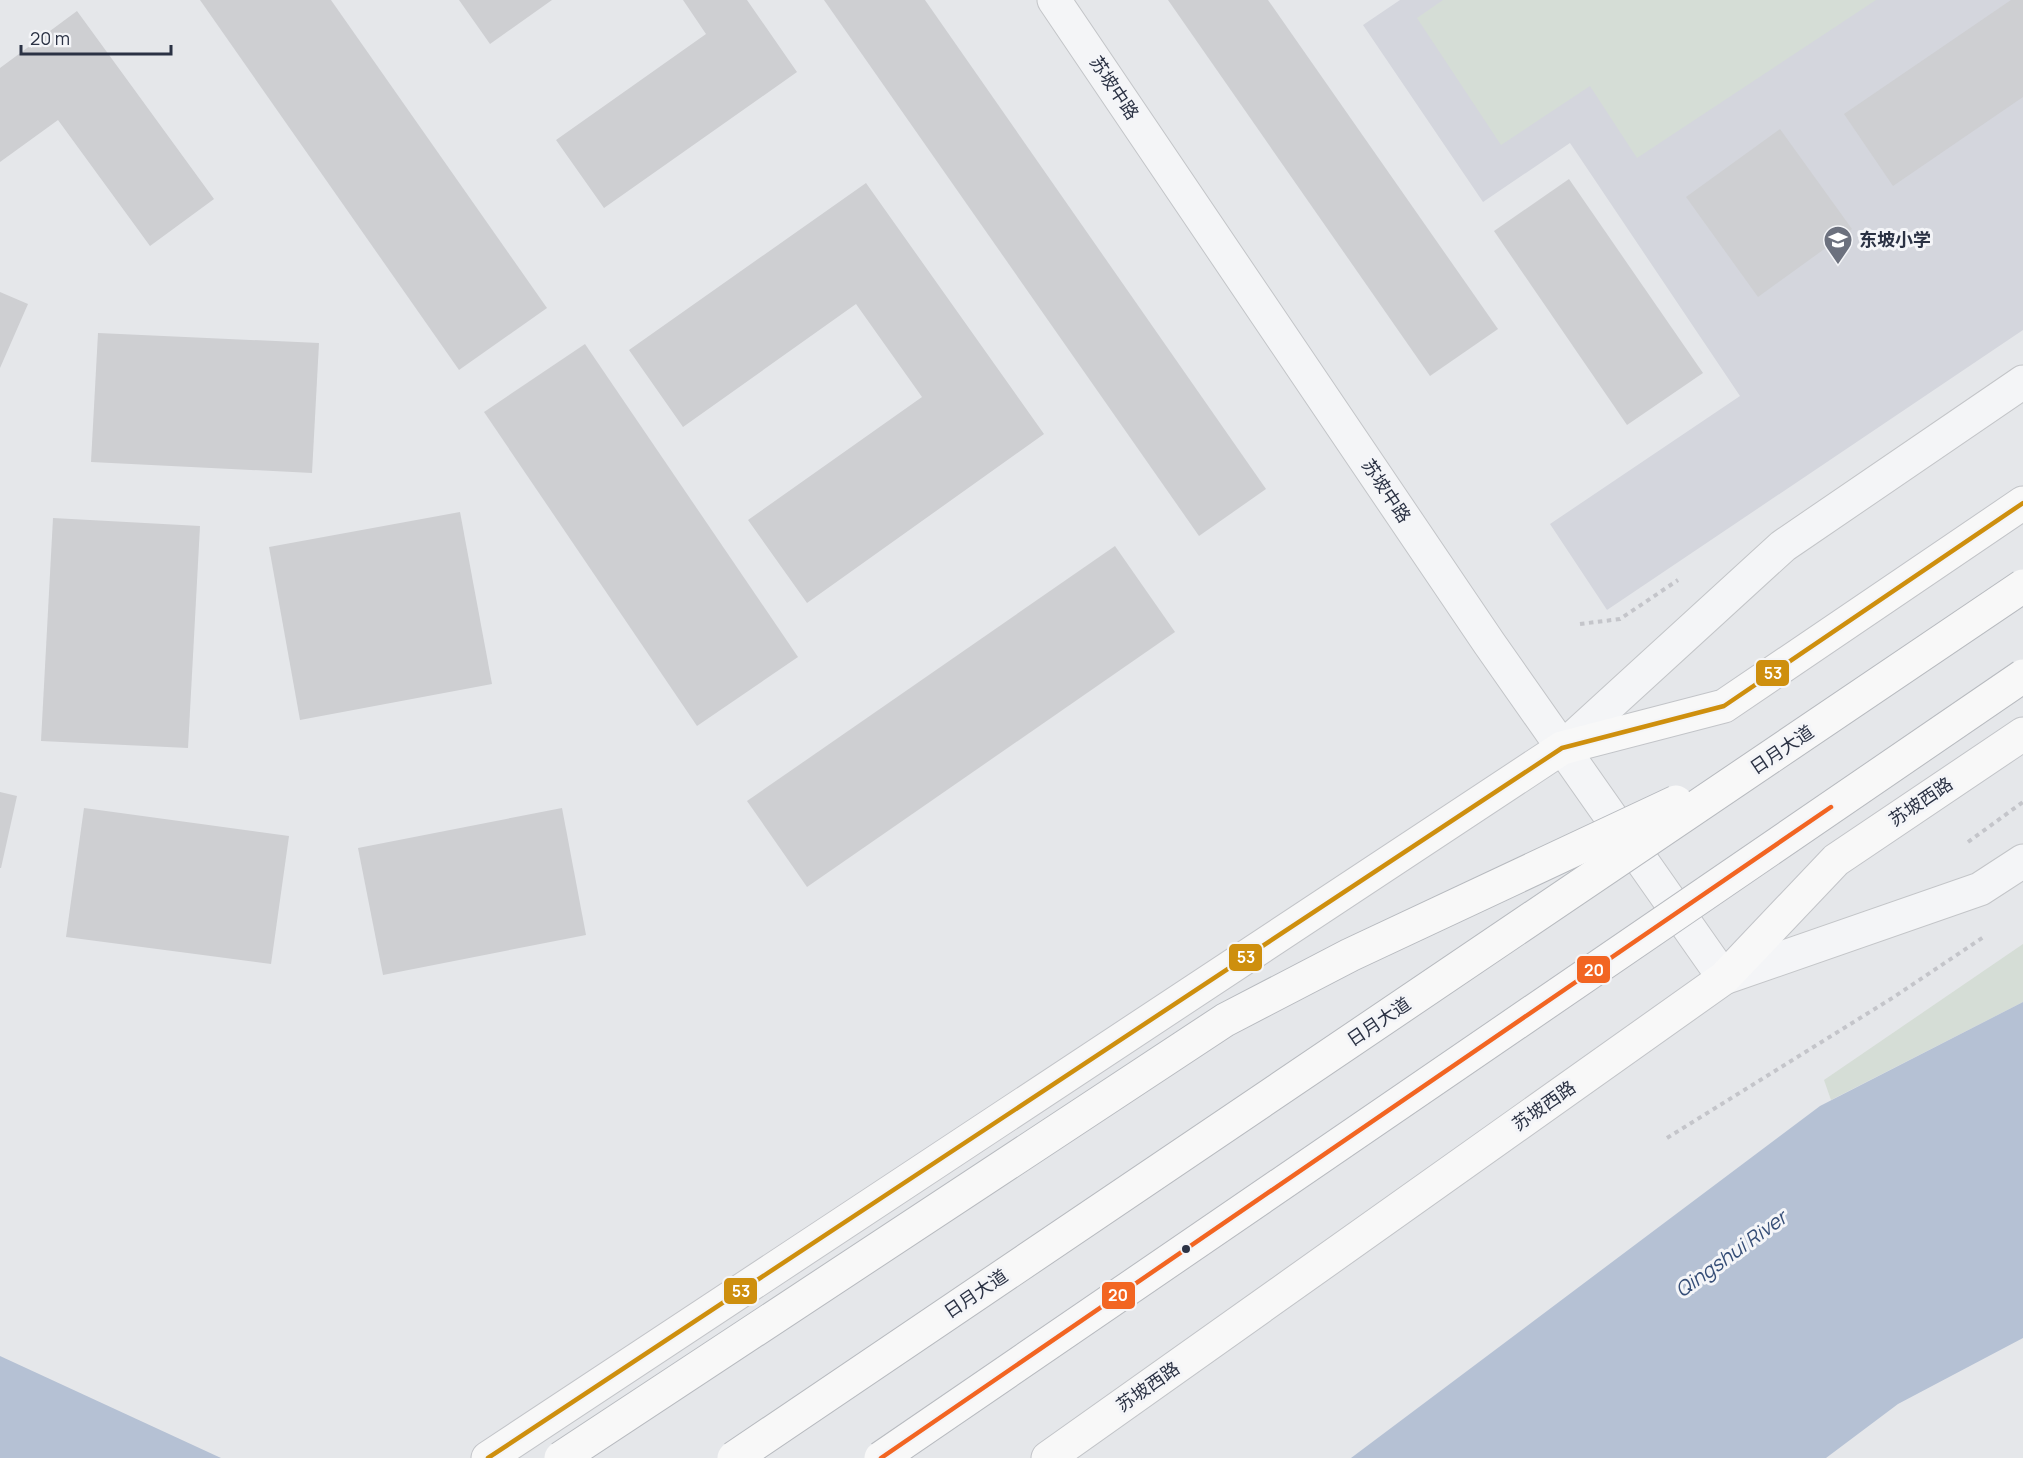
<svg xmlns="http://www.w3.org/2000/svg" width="2023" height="1458" font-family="Manrope,'Noto Sans SC',sans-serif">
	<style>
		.built { fill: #d4d6dd }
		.green { fill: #d5ddd6 }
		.water { fill: #b5c1d4 }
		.building { fill: #cecfd2 }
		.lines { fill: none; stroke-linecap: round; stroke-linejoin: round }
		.minor-casing { stroke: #c3c5c8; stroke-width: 35 }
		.major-casing { stroke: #c2c4c8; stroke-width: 35 }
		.path { stroke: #c4c5ca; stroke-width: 4; stroke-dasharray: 4.5 4.5; stroke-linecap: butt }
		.minor { stroke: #f4f5f7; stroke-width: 33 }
		.major { stroke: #f8f8f8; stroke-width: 33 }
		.highway-bridge-casing { stroke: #b7babf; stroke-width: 35; stroke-linecap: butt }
		.highway-bridge { stroke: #f8f8f8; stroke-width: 33 }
		.bus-1-casing { stroke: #f4f5f8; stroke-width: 9 }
		.bus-2-casing { stroke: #f4f5f8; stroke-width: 9 }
		.bus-1 { stroke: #ce8f0e; stroke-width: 4.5 }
		.bus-2 { stroke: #f26522; stroke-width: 4.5 }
		.bus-dot { fill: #2b3244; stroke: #f4f5f8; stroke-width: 2 }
		.labels { text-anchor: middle; stroke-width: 6; stroke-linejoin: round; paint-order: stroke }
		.street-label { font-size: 18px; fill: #2b3244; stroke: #f4f5f8 }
		.poi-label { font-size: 18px; font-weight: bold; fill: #2b3244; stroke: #f4f5f8; text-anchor: start }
		.water-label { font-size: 20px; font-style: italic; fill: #364e77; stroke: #f4f5f8 }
		.line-badge { stroke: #f4f5f8; stroke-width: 2 }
		.badge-label { font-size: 16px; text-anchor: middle; font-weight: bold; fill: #fff }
	</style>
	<rect width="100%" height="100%" fill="#e5e7ea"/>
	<polygon class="built" points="1400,0 2023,0 2023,330 1607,610 1550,524 1740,396 1570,143 1483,202 1363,25"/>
	<g class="green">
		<polygon points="1443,0 1876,0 1637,158 1590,86 1501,145 1417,18"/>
		<polygon points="2023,944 2023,1002 1831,1100 1824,1080"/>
	</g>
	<g class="water">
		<polygon points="2023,1002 2023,1338 1898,1404 1826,1458 1351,1458 1820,1106"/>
		<polygon points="0,1356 221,1458 0,1458"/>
	</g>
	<g class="building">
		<polygon points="200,0 331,0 547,308 459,370"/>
		<polygon points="459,0 552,0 490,44"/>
		<polygon points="683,0 747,0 797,72 604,208 556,140 706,34"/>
		<polygon points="824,0 925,0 1266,489 1199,536"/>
		<polygon points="1168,0 1268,0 1498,329 1430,376"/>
		<polygon points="2011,0 2023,0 2023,97 1893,186 1844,114"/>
		<polygon points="77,11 214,199 150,246 58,120 0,162 0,68"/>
		<polygon points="1780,129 1852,229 1758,297 1686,197"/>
		<polygon points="1569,179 1703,373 1627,425 1494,231"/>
		<polygon points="866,183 1044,434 807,603 748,520 922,397 856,304 683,427 629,350"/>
		<polygon points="0,292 28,304 0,368"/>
		<polygon points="98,333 319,343 312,473 91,462"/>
		<polygon points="585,344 798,657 697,726 484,412"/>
		<polygon points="460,512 492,684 300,720 269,547"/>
		<polygon points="53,518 200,526 188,748 41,741"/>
		<polygon points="1115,546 1175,632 807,887 747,801"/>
		<polygon points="0,792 17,796 1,868 0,868"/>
		<polygon points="84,808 289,836 271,964 66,937"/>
		<polygon points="562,808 586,935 383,975 358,848"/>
	</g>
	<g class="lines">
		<g class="minor-casing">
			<g id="minor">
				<polyline points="1054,0 1489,643 1724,978 1980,889 2023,861"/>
				<polyline points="1562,748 1783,546 2023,382"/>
			</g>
		</g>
		<g class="major-casing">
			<g id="major">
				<polyline points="488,1458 1562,748 1724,706 2023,503"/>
				<polyline points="1048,1458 1724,978 1836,860 2023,734"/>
			</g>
		</g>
		<g class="path">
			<polyline points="1580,624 1620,619 1678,580"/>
			<polyline points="1968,842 2023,802"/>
			<polyline points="1667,1138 1894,997 1985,936"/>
		</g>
		<use href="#minor" class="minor"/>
		<use href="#major" class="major"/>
		<g class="highway-bridge-casing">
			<g id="highway-bridge">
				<polyline points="561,1458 1225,1020 1350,955 1676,802"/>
				<polyline points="734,1458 2023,586"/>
				<polyline points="881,1458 2023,676"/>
			</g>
		</g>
		<use href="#highway-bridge" class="highway-bridge"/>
		<g class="bus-1-casing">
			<polyline id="bus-1" points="488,1458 1562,748 1724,706 2023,503"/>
		</g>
		<g class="bus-2-casing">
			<polyline id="bus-2" points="881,1458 1831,807"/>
		</g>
		<use href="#bus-1" class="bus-1"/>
		<use href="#bus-2" class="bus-2"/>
	</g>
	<defs>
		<g id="school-pin" transform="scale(1.5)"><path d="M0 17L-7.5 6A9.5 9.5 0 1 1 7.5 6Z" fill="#6c717e" stroke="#f4f5f8"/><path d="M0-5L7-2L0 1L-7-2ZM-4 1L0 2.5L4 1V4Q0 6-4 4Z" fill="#fff"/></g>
	</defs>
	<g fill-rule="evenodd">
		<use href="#school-pin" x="1838" y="240"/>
	</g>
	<circle class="bus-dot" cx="1186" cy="1249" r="5"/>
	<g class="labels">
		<g class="street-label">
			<text transform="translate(1114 88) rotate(56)" y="6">苏坡中路</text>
			<text transform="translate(1386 491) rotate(56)" y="6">苏坡中路</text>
			<text transform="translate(1782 750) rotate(-34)" y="6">日月大道</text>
			<text transform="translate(1921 802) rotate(-34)" y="6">苏坡西路</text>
			<text transform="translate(1379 1022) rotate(-34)" y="6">日月大道</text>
			<text transform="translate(1544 1106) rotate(-35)" y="6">苏坡西路</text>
			<text transform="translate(976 1294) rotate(-34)" y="6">日月大道</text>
			<text transform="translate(1148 1387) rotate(-35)" y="6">苏坡西路</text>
		</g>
		<g class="poi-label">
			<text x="1859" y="246">东坡小学</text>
		</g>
		<g class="water-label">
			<text transform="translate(1731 1254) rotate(-36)" y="7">Qingshui River</text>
		</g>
	</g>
	<g class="line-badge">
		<rect x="1755" y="659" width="35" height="28" rx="6" fill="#ce8f0e"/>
		<rect x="1228" y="943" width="35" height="29" rx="6" fill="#ce8f0e"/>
		<rect x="1576" y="955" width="35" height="29" rx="6" fill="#f26522"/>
		<rect x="723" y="1277" width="35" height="28" rx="6" fill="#ce8f0e"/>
		<rect x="1101" y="1281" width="35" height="29" rx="6" fill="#f26522"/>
	</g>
	<g class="badge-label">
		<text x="1773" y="679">53</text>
		<text x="1246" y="963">53</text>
		<text x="1594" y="976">20</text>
		<text x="741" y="1297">53</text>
		<text x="1118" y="1301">20</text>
	</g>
	<path d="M21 45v9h150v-9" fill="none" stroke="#2b3244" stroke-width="3"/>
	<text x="30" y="45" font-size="18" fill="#2b3244" stroke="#f4f5f8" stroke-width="4.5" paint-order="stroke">20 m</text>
</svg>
